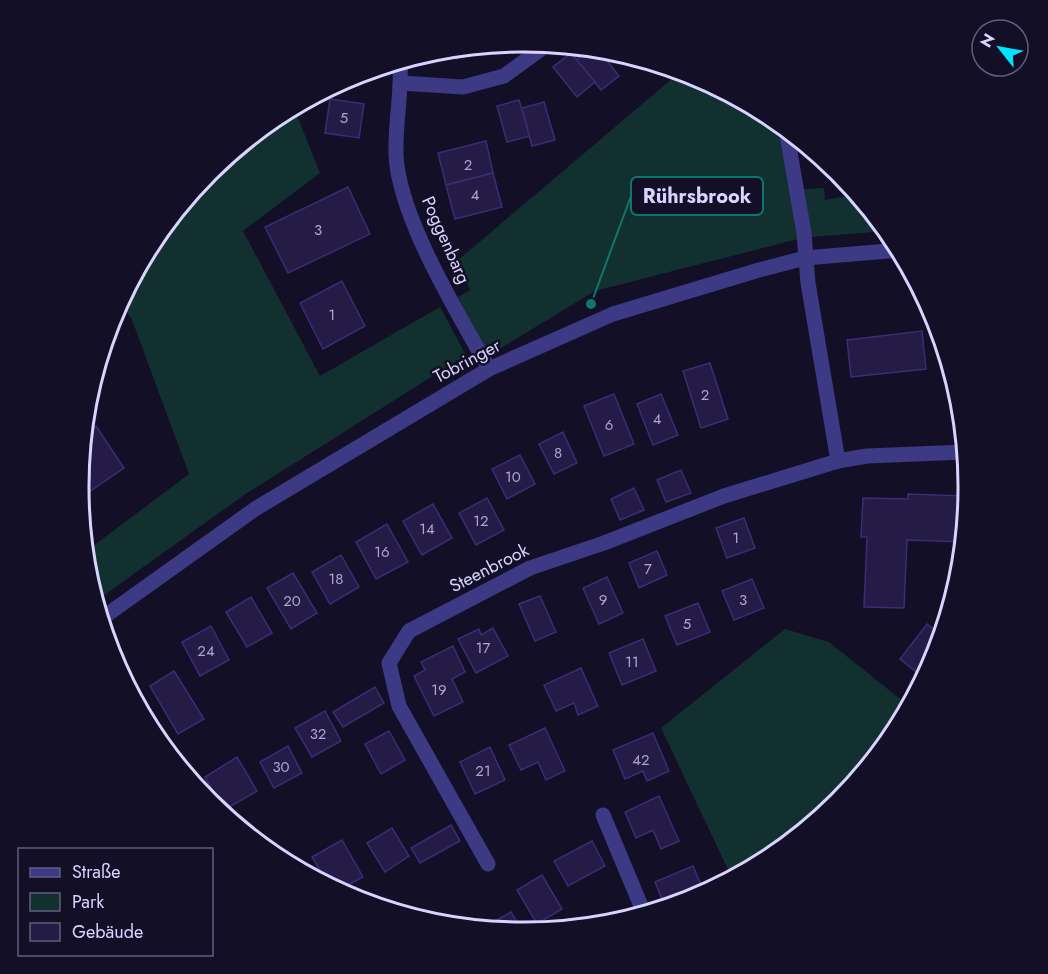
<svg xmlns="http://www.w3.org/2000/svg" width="1048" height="974" font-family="Jost,sans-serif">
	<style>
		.green { fill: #12302f }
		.building { fill: #241b47; stroke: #3b2d73; stroke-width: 1.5 }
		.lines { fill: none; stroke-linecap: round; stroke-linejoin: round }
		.minor { stroke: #3d3a85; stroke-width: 15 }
		.labels { text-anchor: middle; stroke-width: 5; stroke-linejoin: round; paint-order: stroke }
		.number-label { font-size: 15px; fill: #aca6d1 }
		.street-label { font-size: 18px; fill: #d9d4ff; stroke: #130f26 }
		.rim { fill: none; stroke: #d9d4ff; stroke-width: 3 }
		.leader { fill: none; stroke: #0f766e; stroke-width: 2 }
		.callout-dot { fill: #0f766e; stroke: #130f26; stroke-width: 2 }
		.callout { fill: #130f26; stroke: #0f766e; stroke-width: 2 }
		.callout-label { font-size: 20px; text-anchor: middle; font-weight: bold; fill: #d9d4ff }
	</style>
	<rect width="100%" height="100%" fill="#130f26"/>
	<g class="green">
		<polygon points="680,72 695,76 781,125 798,239 595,291 488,356 458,297 470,290 457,261"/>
		<polygon points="294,108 320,173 243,231 320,376 440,307 466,355 244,495 96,601 87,573 85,552 189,474 132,320 121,302 154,239 210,172 224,160 249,152 250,139 277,117"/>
		<polygon points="824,188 825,200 857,194 887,231 811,237 804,189"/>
		<path d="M785 629 829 642 909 706C870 780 806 839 732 878L661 728Z"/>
	</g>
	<g class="building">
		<polygon points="481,46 482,49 456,59 452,49"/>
		<polygon points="590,48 598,49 619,76 601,90 576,60"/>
		<polygon points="571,53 595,82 577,97 553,67"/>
		<polygon points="330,99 364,104 359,138 325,133"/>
		<polygon points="519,100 530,136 507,142 497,106"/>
		<polygon points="544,102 555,140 532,146 522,108"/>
		<polygon points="486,141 493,173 446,185 438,153"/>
		<polygon points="493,173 502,207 455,219 446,185"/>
		<polygon points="348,187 370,234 288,273 265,227"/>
		<polygon points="342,281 365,326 323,349 300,303"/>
		<polygon points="922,331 926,369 851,377 847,340"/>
		<polygon points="710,363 728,419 701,428 683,371"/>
		<polygon points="614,394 634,444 604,456 584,406"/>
		<polygon points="661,394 678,435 653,445 637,404"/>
		<polygon points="96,426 124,468 80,498 84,435"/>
		<polygon points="563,432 577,463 554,474 539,444"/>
		<polygon points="520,455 535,484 507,499 492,469"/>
		<polygon points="681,470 691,493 666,502 657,480"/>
		<polygon points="965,482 968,482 969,487 964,542 907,540 904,608 864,607 867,537 861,537 863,498 908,499 908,494 965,496"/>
		<polygon points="634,488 644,510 620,520 611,499"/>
		<polygon points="487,498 504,530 476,545 459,513"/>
		<polygon points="433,504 452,538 422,555 403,521"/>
		<polygon points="744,518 755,548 727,558 716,528"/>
		<polygon points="387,524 408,562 376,579 356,542"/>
		<polygon points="657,551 667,575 639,588 629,563"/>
		<polygon points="341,555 359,587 330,604 312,572"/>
		<polygon points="293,573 317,613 291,629 267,588"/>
		<polygon points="607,577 623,613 599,624 583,588"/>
		<polygon points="752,579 764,608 734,620 722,591"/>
		<polygon points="540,596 556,632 535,641 519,604"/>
		<polygon points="251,597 272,633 247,647 226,612"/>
		<polygon points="698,603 710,632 677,645 665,616"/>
		<polygon points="927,624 942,636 935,658 924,678 900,659"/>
		<polygon points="211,626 229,660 200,676 182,642"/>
		<polygon points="493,628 508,656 476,673 458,639 479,629 481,635"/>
		<polygon points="643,639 656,671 622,685 609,653"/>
		<polygon points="453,646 465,672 452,679 463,702 434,716 414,676 425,670 421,662"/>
		<polygon points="581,668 598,706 578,715 574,703 556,711 544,685"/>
		<polygon points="174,671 204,719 178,734 150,686"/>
		<polygon points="375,687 384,703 343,727 333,712"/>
		<polygon points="325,711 341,741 312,757 295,728"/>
		<polygon points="545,728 565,771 546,780 538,762 521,770 509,745"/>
		<polygon points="389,731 405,760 381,774 365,744"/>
		<polygon points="653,733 669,771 647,781 643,771 625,779 613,750"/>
		<polygon points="288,746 302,773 274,788 260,762"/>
		<polygon points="490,747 505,780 475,794 460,762"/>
		<polygon points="237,757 257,791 224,810 205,777"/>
		<polygon points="659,796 679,841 661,849 653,830 636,838 625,812"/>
		<polygon points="451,825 460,841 420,863 411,848"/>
		<polygon points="392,828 409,856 385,872 367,843"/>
		<polygon points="342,840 363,877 339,890 328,884 312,857"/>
		<polygon points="592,841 605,866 568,886 554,861"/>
		<polygon points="693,866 704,892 665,907 655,882"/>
		<polygon points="542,875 562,909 537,924 517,890"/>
		<polygon points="511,912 523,932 490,929 488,925"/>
	</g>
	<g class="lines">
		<g class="minor">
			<path d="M400 62C402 93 395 123 396 154 398 216 458 313 489 369"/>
			<polyline points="401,83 463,87 504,76 548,44"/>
			<polyline points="786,129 804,233 808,283 838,461 867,456 965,452"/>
			<polyline points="101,619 255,509 489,369 613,314 759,270 805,258 900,250"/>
			<polyline points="603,815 644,913"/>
			<polyline points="488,864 399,706 389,663 409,631 530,568 604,543 724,496 838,461"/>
		</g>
	</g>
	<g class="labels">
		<g class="number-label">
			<text x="344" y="123">5</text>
			<text x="468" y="170">2</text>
			<text x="475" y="200">4</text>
			<text x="318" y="235">3</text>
			<text x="332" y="320">1</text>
			<text x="705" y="400">2</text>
			<text x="657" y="424">4</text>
			<text x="609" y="430">6</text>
			<text x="558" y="458">8</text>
			<text x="513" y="482">10</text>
			<text x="481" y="526">12</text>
			<text x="427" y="534">14</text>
			<text x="736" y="543">1</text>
			<text x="382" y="557">16</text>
			<text x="648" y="574">7</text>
			<text x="336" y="584">18</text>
			<text x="603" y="605">9</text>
			<text x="743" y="605">3</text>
			<text x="292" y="606">20</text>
			<text x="687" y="629">5</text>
			<text x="483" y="653">17</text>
			<text x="206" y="656">24</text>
			<text x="632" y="667">11</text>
			<text x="439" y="695">19</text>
			<text x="318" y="739">32</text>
			<text x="641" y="765">42</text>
			<text x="281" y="772">30</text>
			<text x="483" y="776">21</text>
		</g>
		<g class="street-label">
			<text transform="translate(446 240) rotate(66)" y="6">Poggenbarg</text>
			<text transform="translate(467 361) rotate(-28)" y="6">Tobringer</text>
			<text transform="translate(489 568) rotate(-27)" y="6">Steenbrook</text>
		</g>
	</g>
	<path d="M0 0H1048V974H0ZM523 52H524A434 434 0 0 1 958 486V488A434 434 0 0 1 524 922H523A434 434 0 0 1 89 488V486A434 434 0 0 1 523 52Z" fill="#130f26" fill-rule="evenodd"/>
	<path class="rim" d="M523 52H524A434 434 0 0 1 958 486V488A434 434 0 0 1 524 922H523A434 434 0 0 1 89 488V486A434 434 0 0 1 523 52Z"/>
	<path class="leader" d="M591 304L631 196"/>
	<circle class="callout-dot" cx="591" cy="304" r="6"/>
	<rect class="callout" x="631" y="177" width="132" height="38" rx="6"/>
	<g class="callout-label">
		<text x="697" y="203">Rührsbrook</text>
	</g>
	<rect x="18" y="848" width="195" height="108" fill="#130f26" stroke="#625e7d" stroke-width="1.5"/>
	<rect x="30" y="868" width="30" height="9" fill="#3d3a85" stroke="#625e7d" stroke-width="1.5"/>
	<text x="72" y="878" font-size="18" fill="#d9d4ff">Straße</text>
	<rect x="30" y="893" width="30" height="18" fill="#12302f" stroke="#625e7d" stroke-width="1.5"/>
	<text x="72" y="908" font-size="18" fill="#d9d4ff">Park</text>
	<rect x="30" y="923" width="30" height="18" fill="#241b47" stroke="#625e7d" stroke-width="1.5"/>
	<text x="72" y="938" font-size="18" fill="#d9d4ff">Gebäude</text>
	<g transform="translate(1000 48) rotate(301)"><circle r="28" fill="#130f26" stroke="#625e7d" stroke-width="1.5"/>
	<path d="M0-4.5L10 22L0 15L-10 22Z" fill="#00e5ff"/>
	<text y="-9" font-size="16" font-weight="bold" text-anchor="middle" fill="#d9d4ff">N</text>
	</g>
</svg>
